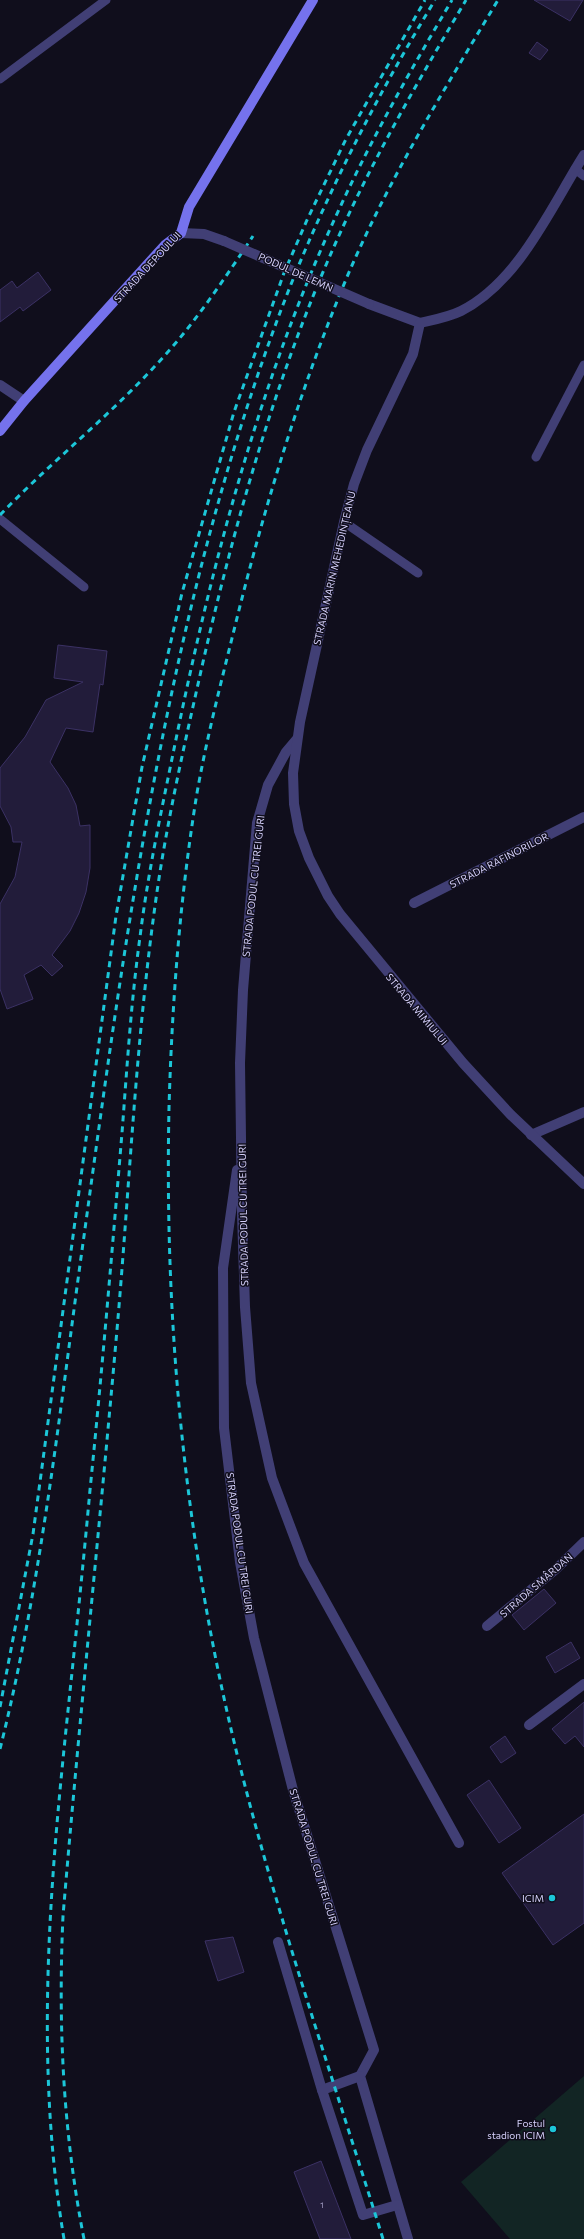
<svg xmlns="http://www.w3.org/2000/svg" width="584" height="2239" font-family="Commissioner,sans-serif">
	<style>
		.green { fill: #122524 }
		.building { fill: #221c3a; stroke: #3b3164 }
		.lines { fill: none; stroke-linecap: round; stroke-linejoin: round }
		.service { stroke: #413f75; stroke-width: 9 }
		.minor { stroke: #413f75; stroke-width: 10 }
		.tertiary { stroke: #413f75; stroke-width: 10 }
		.secondary { stroke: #7572ed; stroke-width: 10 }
		.rail { stroke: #1cc6d8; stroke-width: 3; stroke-dasharray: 6 5; stroke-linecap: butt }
		.minor-bridge { stroke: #413f75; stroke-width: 10 }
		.poi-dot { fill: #1cc6d8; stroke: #100e1c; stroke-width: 1.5 }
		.labels { text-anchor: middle; stroke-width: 3; stroke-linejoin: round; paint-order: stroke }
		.number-label { font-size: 8px; fill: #a8a2c9 }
		.street-label { font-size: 10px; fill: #d4cff9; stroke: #100e1c }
		.poi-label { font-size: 10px; fill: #d4cff9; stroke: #100e1c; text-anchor: end }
	</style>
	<rect width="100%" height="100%" fill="#100e1c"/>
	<polygon class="green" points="584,2076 584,2239 510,2239 461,2182"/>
	<g class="building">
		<polygon points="534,0 583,0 570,21"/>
		<polygon points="537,42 548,50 540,60 529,53"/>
		<polygon points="38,272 51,290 23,311 20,307 0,322 0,290 12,281 17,288"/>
		<polygon points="58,645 107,651 103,685 100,684 93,732 66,728 50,762 68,788 76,805 80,826 90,825 90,868 86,892 79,913 70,931 52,955 63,966 52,976 41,965 24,975 33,999 7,1009 0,989 0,904 15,877 22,842 13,842 11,827 0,806 0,768 25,737 46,700 83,682 54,678"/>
		<polygon points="544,1589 556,1603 524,1630 512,1615"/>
		<polygon points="571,1642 580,1658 555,1673 546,1657"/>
		<polygon points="584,1702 584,1747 575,1736 565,1744 552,1729"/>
		<polygon points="505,1736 516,1753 501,1763 490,1747"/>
		<polygon points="489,1780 521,1828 499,1843 467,1795"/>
		<polygon points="584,1814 584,1923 553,1945 502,1873"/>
		<polygon points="233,1937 244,1972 218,1981 205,1941"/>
		<polygon points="321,2161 351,2239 320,2239 294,2172"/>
	</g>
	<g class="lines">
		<g class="service">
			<polyline points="0,79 106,0"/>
			<polyline points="575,169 584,176"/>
			<polyline points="536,457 584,365"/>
			<polyline points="0,519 84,587"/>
			<polyline points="344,522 418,573"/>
		</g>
		<g class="minor">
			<polyline points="181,233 204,234 224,241"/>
			<polyline points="369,304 420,323"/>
			<polyline points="0,385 24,401"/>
			<polyline points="297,739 286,752 268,785 257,823 243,990 240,1063 242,1213 245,1307 251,1383 272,1478 304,1563 459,1843"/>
			<polyline points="414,903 584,817"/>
			<polyline points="531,1135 584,1112"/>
			<polyline points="237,1170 223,1268 224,1428 240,1562 254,1638 293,1790 374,2050 360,2076 408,2239"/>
			<polyline points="487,1626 555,1570 584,1542"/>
			<polyline points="529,1725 584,1684"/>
			<polyline points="278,1942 322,2090"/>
			<polyline points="360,2076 322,2090 363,2215 397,2205"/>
		</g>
		<path class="tertiary" d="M584 155C551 207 519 282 461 311 449 317 433 320 420 323L413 354 367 450 354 484 344 522 300 722 293 773 294 804 299 831 309 858 328 896 340 914 463 1063 511 1115 584 1184"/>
		<polyline class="secondary" points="0,431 24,401 165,245 181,233 189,207 313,0"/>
		<g class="rail">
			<path d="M0 515C50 463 107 418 156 365 193 326 223 281 253 236"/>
			<polyline points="0,1707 33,1534 116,916 142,767 182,593 234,412 284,273 307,220 346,139 425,0"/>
			<path d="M0 1749C42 1581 60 1407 84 1236 127 923 169 608 281 310 322 202 375 99 435 0"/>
			<path d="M64 2239C35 2067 49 1893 67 1720 75 1644 83 1567 90 1490 102 1371 112 1252 122 1133 127 1068 131 1002 140 937 148 872 162 808 175 744 213 559 261 375 342 203 374 134 413 66 452 0"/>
			<path d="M84 2239C63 2132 58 2025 63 1916 79 1724 99 1533 116 1341 129 1196 135 1050 155 906 166 824 185 742 203 662 238 510 281 359 347 218 382 143 424 71 466 0"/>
			<path d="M383 2239C323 2046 254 1852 215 1655 179 1474 165 1291 169 1108 172 1002 180 897 197 793 207 736 222 679 236 622 265 505 300 389 347 277 388 180 444 90 498 0"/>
		</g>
		<polyline class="minor-bridge" points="224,241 369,304"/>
	</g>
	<g class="poi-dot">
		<circle cx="552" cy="1898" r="4"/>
		<circle cx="553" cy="2129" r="4"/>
	</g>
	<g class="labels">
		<g class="number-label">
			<text x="322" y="2208">1</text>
		</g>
		<g class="street-label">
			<text transform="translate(147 267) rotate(-47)" y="4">STRADA DEPOULUI</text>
			<text transform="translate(296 272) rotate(24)" y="4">PODUL DE LEMN</text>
			<text transform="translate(334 568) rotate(-77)" y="4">STRADA MARIN MEHEDINȚEANU</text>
			<text transform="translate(499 860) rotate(-27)" y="4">STRADA RAFINORILOR</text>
			<text transform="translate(253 886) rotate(-84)" y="4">STRADA PODUL CU TREI GURI</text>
			<text transform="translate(417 1009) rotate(50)" y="4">STRADA MIMIULUI</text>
			<text transform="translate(243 1215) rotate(-91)" y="4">STRADA PODUL CU TREI GURI</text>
			<text transform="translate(240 1543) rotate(82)" y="4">STRADA PODUL CU TREI GURI</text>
			<text transform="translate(536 1585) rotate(-41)" y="4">STRADA SMÂRDAN</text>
			<text transform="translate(314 1857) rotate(73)" y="4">STRADA PODUL CU TREI GURI</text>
		</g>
		<g class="poi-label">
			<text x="544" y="1902">ICIM</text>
			<text x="545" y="2127">Fostul<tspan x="545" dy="12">stadion ICIM</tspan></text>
		</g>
	</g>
</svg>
